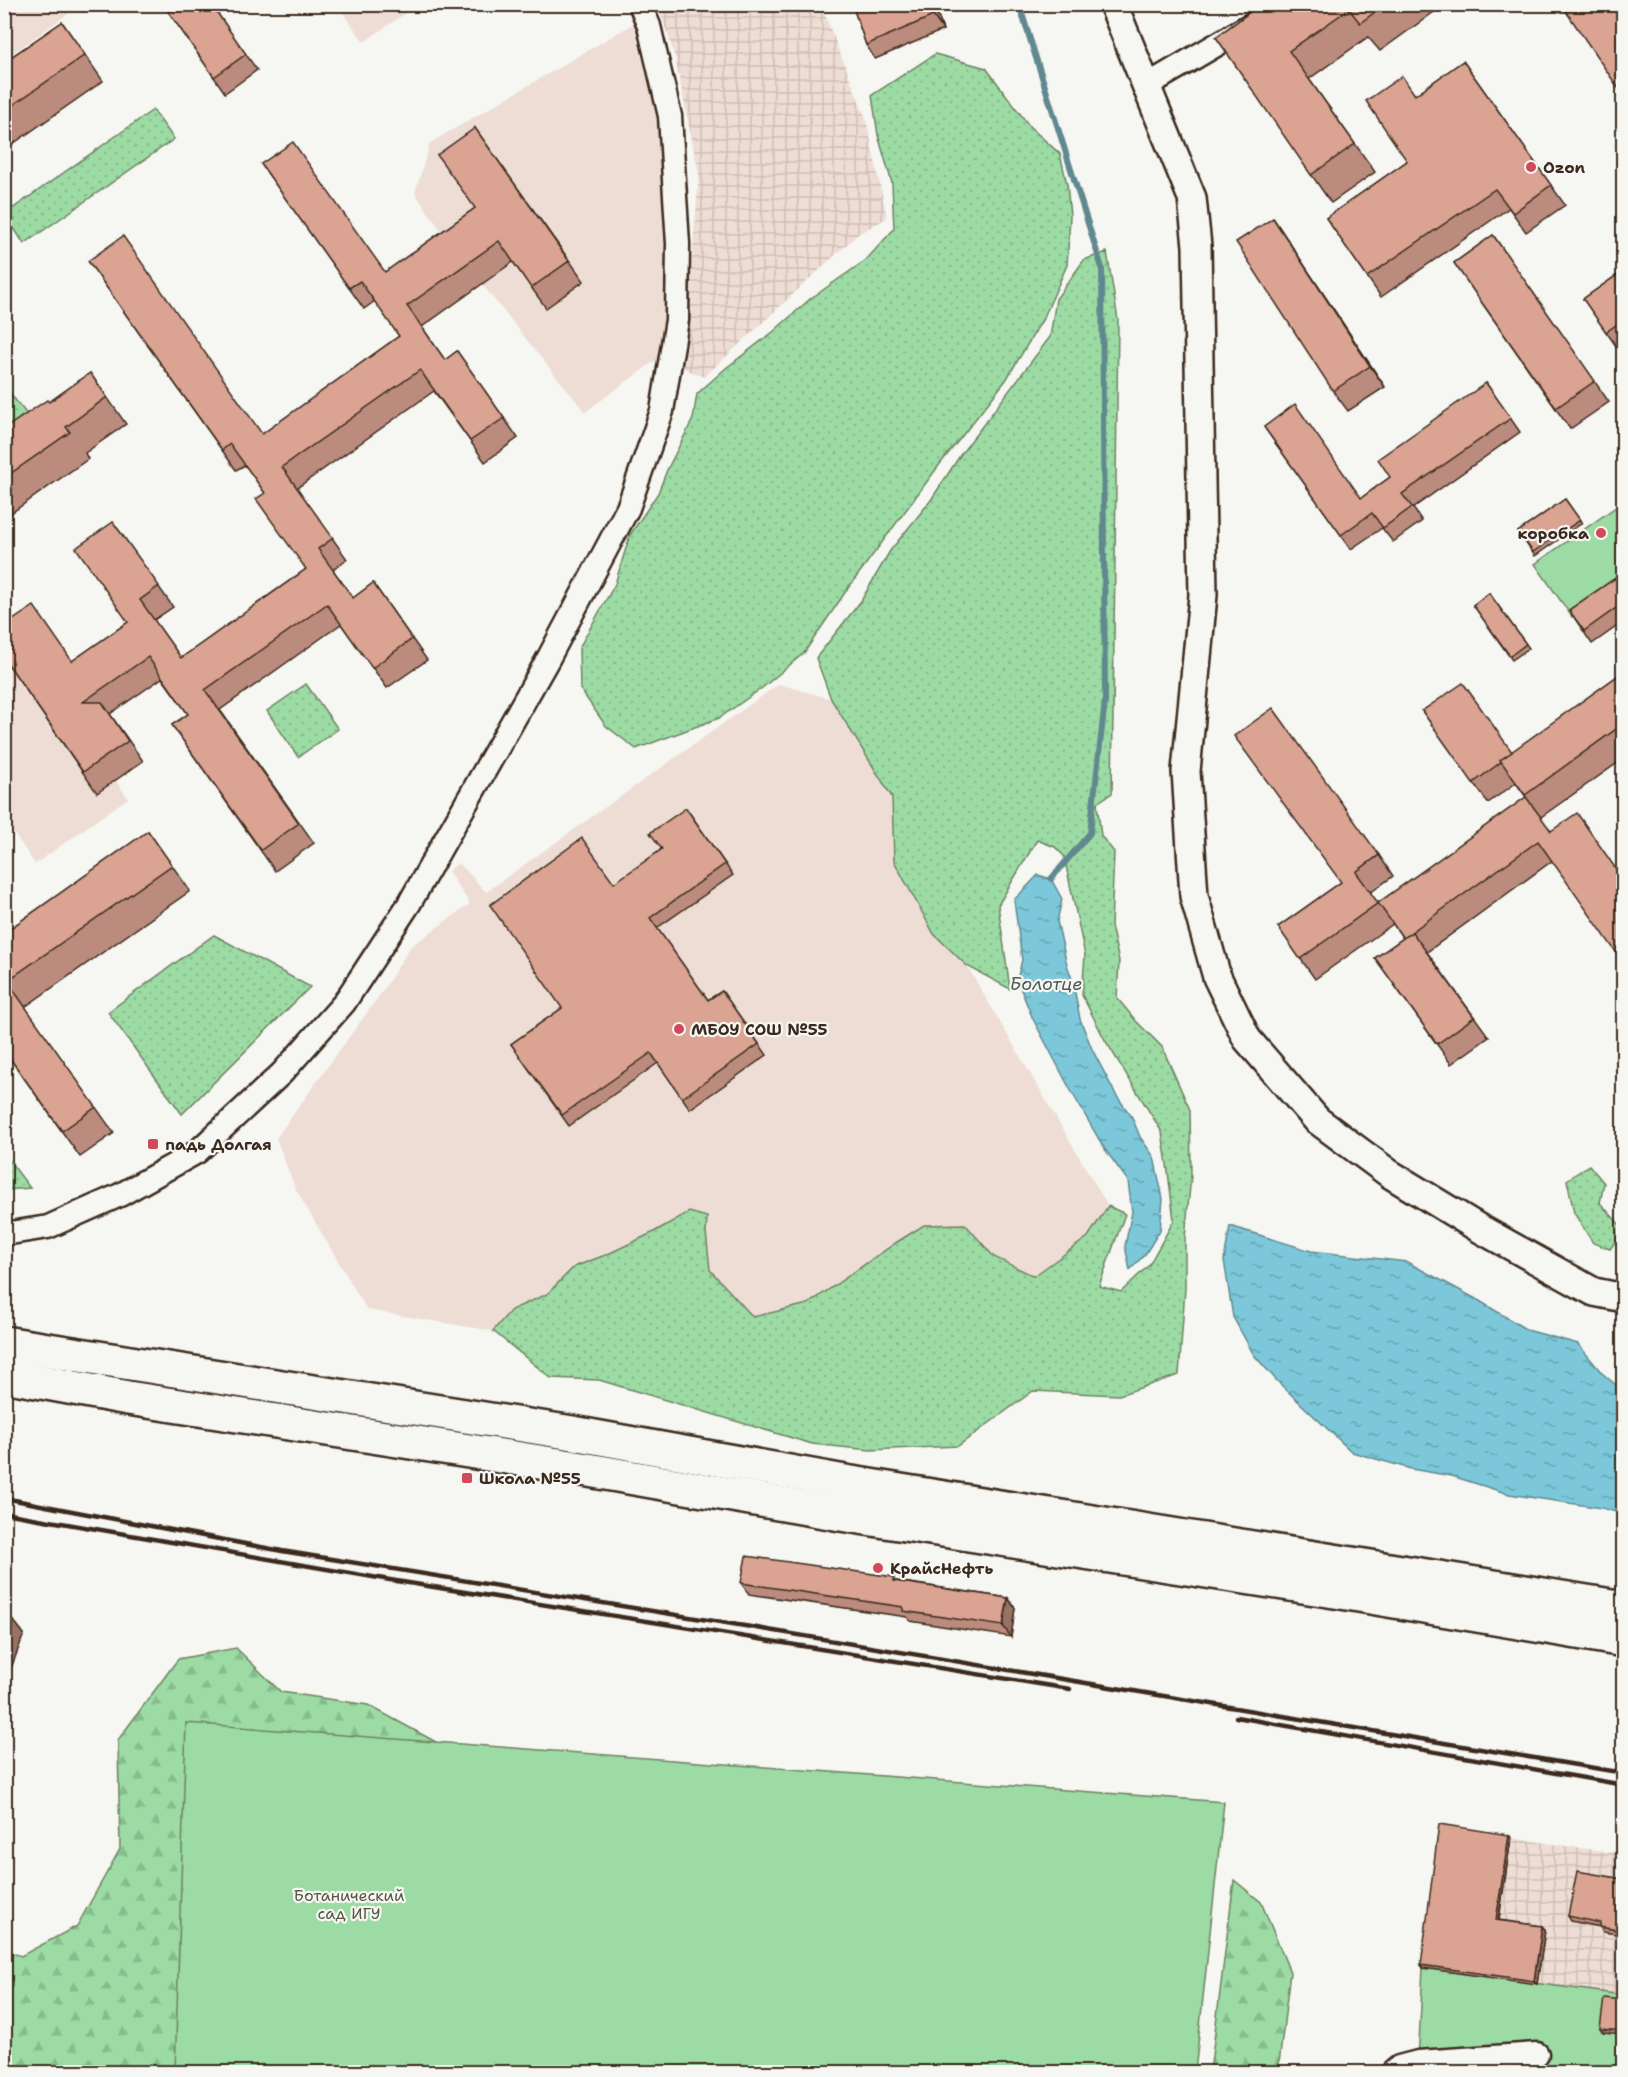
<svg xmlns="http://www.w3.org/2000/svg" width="1628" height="2077" font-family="'Shantell Sans',sans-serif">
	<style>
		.built { fill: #eeddd5 }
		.industrial { fill: url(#industrial-grid) }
		.grass { fill: url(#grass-dots); stroke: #6c8261; stroke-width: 1.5 }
		.forest { fill: url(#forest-firs); stroke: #6c8261; stroke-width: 1.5 }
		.garden { fill: #9cdba4; stroke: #6c8261; stroke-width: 1.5 }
		.water { fill: url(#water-ripples); stroke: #61898f; stroke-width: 1.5 }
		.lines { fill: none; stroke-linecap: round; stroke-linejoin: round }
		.stream { stroke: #61898f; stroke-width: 6 }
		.minor-casing { stroke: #3b2a1e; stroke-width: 27 }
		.tertiary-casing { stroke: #3b2a1e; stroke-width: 32 }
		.primary-casing { stroke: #3b2a1e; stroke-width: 38 }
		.minor { stroke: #f6f6f2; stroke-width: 22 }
		.tertiary { stroke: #f6f6f2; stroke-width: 27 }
		.primary { stroke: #f6f6f2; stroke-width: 33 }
		.rail { stroke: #3b2a1e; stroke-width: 4.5 }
		.wall { fill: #bb8c7e; stroke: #3b2a1e; stroke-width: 1.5 }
		.shaded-wall { fill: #997266; stroke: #3b2a1e; stroke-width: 1.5 }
		.building { fill: #daa392; stroke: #3b2a1e; stroke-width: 1.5 }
		.poi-dot { fill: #d1495b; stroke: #f6f6f2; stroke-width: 2 }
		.labels { text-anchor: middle; stroke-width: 4.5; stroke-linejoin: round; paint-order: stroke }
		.poi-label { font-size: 16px; font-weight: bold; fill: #3b2a1e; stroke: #f6f6f2; text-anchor: start }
		.park-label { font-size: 16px; fill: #535640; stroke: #f6f6f2 }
		.water-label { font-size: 18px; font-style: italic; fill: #4e5956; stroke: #f6f6f2 }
	</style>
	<defs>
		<pattern id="industrial-grid" width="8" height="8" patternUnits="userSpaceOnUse" patternTransform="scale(1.5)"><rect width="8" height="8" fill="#eeddd5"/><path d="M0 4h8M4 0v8" fill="none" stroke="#cdbeb6"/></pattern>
		<pattern id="grass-dots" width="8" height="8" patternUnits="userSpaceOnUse" patternTransform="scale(1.5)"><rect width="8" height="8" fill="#9cdba4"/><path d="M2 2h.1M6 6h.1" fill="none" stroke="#87bc8d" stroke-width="1.8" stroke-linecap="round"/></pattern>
		<pattern id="forest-firs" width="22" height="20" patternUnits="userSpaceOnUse" patternTransform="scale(1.5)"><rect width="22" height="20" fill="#9cdba4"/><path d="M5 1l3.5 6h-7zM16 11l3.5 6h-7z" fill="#87bc8d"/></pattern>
		<pattern id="water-ripples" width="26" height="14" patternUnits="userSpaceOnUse" patternTransform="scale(1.5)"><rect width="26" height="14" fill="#7bc8da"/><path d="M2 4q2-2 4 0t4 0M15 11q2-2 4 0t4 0" fill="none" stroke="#66a3b0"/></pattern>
	</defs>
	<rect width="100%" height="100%" fill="#f6f6f2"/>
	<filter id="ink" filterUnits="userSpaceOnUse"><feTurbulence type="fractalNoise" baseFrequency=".0167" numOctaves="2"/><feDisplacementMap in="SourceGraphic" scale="12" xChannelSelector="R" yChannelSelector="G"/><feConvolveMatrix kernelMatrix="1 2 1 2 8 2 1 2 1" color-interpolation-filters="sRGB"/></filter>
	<g filter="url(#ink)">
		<g class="built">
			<polygon points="5,4 80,4 80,5 5,59"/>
			<polygon points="337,5 417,5 364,42"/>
			<polygon points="633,24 659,120 667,217 668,294 660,357 585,412 456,252 415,193 430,143"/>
			<polygon points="37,609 143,762 116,781 128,798 35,864 5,820 4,632"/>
			<polygon points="779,684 831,699 892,797 894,861 934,934 967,966 1108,1206 1088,1237 1034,1276 994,1257 965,1224 897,1242 808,1304 753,1317 710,1270 706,1232 707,1217 689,1212 652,1233 608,1254 574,1267 547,1294 511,1310 493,1331 367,1310 295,1188 276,1138 384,989 410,947 470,904 448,871 459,863 486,892"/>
		</g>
		<g class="industrial">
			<polygon points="658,5 821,5 866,119 887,218 858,234 704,377 683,368 699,175 675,57"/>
			<polygon points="1441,1828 1623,1854 1623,1995 1537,1984"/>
		</g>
		<g class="grass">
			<polygon points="935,54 986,68 1030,127 1060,154 1067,184 1070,216 1067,265 1044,317 1006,380 940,464 846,591 804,653 762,688 719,718 636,749 606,726 580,689 579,648 615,584 630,535 658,493 667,470 693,419 697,394 726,368 773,332 810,299 866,260 894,229 892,183 878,135 872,95"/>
			<polygon points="153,110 174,139 24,244 5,214"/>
			<polygon points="1107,252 1118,320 1112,793 1097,803 1101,836 1114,852 1111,926 1119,961 1117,998 1136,1021 1162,1047 1190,1110 1191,1175 1185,1238 1185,1288 1179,1375 1119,1395 1033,1391 958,1446 870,1450 812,1444 599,1380 551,1378 493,1331 511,1310 547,1294 574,1267 608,1254 652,1233 689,1212 707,1217 706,1232 710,1270 753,1317 808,1304 897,1242 924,1225 965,1224 994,1257 1034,1276 1088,1237 1108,1206 1125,1214 1099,1286 1121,1292 1149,1265 1174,1220 1167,1164 1162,1132 1105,1040 1082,995 1085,955 1064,856 1055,847 1037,840 998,905 1010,989 967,966 934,934 894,861 892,797 831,699 816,658 861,601 890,551 931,500 961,454 1050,337 1056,299 1084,260"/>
			<polygon points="4,386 34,423 4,444"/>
			<polygon points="306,684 338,729 298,757 267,711"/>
			<polygon points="214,935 310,987 182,1114 108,1012"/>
			<polygon points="4,1155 5,1155 30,1188 5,1190"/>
			<polygon points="1589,1165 1604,1183 1600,1203 1623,1228 1623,1231 1610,1249 1593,1243 1574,1213 1567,1180"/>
		</g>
		<g class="forest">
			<polygon points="236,1648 281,1692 368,1705 436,1742 187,2072 5,2072 4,1950 21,1956 77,1926 120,1849 118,1740 178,1659"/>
			<polygon points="1234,1880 1261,1902 1290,1972 1278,2072 1210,2072"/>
		</g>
		<g class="garden">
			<polygon points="1623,502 1623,581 1572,617 1535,564"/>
			<polygon points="186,1723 1224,1802 1195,2072 175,2072"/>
			<polygon points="1423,1968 1623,1995 1623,2072 1411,2072 1418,2062"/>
		</g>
		<g class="water">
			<polygon points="1038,875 1051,879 1062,899 1057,921 1067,965 1073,982 1080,1019 1092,1049 1116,1095 1132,1117 1140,1137 1154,1157 1163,1199 1160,1230 1146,1253 1130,1270 1125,1246 1132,1212 1128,1181 1104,1148 1070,1089 1033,1019 1017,980 1022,960 1014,900"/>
			<polygon points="1230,1226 1311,1251 1407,1262 1478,1300 1527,1330 1578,1344 1602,1373 1623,1391 1623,1514 1602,1508 1509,1494 1452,1476 1411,1469 1352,1452 1278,1382 1254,1355 1233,1317 1224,1260"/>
		</g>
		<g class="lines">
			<polyline class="stream" points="1019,4 1102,268 1105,701 1090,833 1051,879"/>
			<g class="minor-casing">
				<g id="minor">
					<polyline points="1146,86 1286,4"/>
					<polyline points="4,1234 48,1227 120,1195 197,1152 282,1073 344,1003 409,904 548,659 628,508 662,411 677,320 678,244 670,116 649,26 640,4"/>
					<polyline points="1393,2072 1399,2067 1418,2062 1537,2054"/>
				</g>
			</g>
			<g class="tertiary-casing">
				<polyline id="tertiary" points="1113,4 1192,198 1197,246 1203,595 1186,771 1194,896 1217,977 1247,1039 1317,1120 1390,1174 1477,1227 1594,1292 1624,1298"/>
			</g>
			<g class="primary-casing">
				<g id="primary">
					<polyline points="4,1343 573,1433 845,1482 1624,1608"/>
					<polyline points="4,1375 128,1398 565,1466 841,1514 1341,1592 1624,1640"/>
				</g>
			</g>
			<use href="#minor" class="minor"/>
			<use href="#tertiary" class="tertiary"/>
			<use href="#primary" class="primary"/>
			<g class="rail">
				<polyline points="4,1498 282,1551 751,1627 1624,1773"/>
				<polyline points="4,1513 390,1580 1070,1689"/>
				<polyline points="1236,1717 1624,1785"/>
			</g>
		</g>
		<g class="wall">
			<polygon points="163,4 211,4 257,70 225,93"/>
			<polygon points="852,4 934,4 943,30 875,59 866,45"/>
			<polygon points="1261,4 1445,4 1380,51 1368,37 1309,79 1375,172 1331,203 1216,37"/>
			<polygon points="62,22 103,81 4,150 4,62"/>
			<polygon points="1463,61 1565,205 1526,232 1509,208 1381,297 1326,218 1407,161 1415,95"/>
			<polygon points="475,128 584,281 546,308 513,262 422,327 445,360 457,351 518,438 485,462 434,391 297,488 347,559 333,570 353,598 373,583 427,660 387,688 341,624 220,710 314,843 275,871 172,725 188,714 162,678 110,714 143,761 97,793 4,658 72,661 128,622 113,522 173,607 154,620 181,658 306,569 265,493 245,465 236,470 88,261 262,434 399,336 375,301 364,309 261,164 385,272 475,208"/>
			<polygon points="1273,218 1385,387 1348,411 1333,391"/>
			<polygon points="1493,235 1609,402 1570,429 1454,263"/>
			<polygon points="1623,271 1623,351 1621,353 1583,299"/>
			<polygon points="90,373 126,424 85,453 88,459 4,518 4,429 49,402"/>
			<polygon points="1486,383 1520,432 1413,508 1422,521 1393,542 1382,528 1351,549 1264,427 1361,498 1390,477"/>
			<polygon points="1565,499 1582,523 1535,556 1518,532"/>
			<polygon points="1623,573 1623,622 1592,644 1569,610"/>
			<polygon points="1489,593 1529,648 1512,660 1473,605"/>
			<polygon points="1623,672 1623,759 1541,817 1552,861 1427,952 1489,1037 1451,1064 1375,958 1403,938 1393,924 1315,979 1278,927 1379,855 1393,876 1370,893 1378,903 1526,797 1516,783 1488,803 1422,711 1512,752"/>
			<polygon points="686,808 733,875 657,928 708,1000 722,991 767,1055 690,1109 658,1063 569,1126 511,1044 562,1008"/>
			<polygon points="148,831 190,891 25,1007 114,1133 80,1157 4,1050 4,933"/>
			<polygon points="897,1581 1008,1598 1015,1608 1011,1637 910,1621 907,1617 749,1594 741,1583"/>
			<polygon points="1509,1835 1511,1838 1499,1920 1542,1926 1545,1930 1537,1984 1423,1968 1421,1965"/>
			<polygon points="1623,1879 1623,1935 1603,1932 1600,1927 1571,1921 1568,1916"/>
			<polygon points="1623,2000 1623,2034 1603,2032 1600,2029"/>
		</g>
		<g class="shaded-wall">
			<polygon points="929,4 934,4 943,30 933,16"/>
			<polygon points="1273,218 1287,239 1385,387 1370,366"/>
			<polygon points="1008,1598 1015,1608 1011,1637 1003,1626"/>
			<polygon points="14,1621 24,1634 4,1687 4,1648"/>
			<polygon points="1509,1835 1511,1838 1498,1923 1496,1920"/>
			<polygon points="1542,1926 1545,1930 1537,1984 1534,1981"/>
		</g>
		<g class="building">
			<polygon points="163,4 211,4 246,54 214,77"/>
			<polygon points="852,4 929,4 933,16 866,45"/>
			<polygon points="1261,4 1386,4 1360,23 1349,9 1289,51 1355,144 1311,175 1216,37"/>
			<polygon points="1561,4 1611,4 1623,22 1623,95"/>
			<polygon points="62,22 85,55 4,111 4,62"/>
			<polygon points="1463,61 1551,185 1513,213 1495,189 1367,277 1326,218 1407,161 1366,101 1402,76 1415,95"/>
			<polygon points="475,128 569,261 531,288 499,241 407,306 445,360 457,351 504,418 470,441 420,370 282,467 333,538 318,549 353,598 373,583 412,639 372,668 327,604 205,690 299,823 261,850 172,725 188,714 148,657 83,702 102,702 128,741 83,772 4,658 4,626 34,606 72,661 128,622 76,548 113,522 159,586 140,600 181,658 306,569 256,499 265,493 230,444 222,450 88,261 123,236 262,434 399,336 360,281 349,288 261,164 293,142 385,272 475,208 437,155"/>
			<polygon points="1273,218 1370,366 1333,391 1236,242"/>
			<polygon points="1493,235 1595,381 1556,408 1454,263"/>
			<polygon points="1623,271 1623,320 1606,332 1583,299"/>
			<polygon points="90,373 107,397 66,427 70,432 4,478 4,429 47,400 49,402"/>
			<polygon points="1486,383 1511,418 1402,494 1412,507 1383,528 1372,513 1341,535 1264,427 1295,404 1361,498 1390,477 1378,459"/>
			<polygon points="1565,499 1580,520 1533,552 1518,532"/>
			<polygon points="1623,573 1623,603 1584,631 1569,610"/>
			<polygon points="1489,593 1526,644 1510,656 1473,605"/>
			<polygon points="1623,672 1623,724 1525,795 1500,760"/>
			<polygon points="1463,683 1512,752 1500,760 1501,762 1473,783 1422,711"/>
			<polygon points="1273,708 1379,855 1356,872 1378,903 1300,959 1278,927 1341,882 1234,736"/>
			<polygon points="1526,797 1551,831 1577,813 1623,879 1623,962 1538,841 1403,938 1378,903"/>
			<polygon points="686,808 725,864 650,918 708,1000 722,991 759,1044 682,1098 651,1053 562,1115 511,1044 562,1008 490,905 582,838 614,883 662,849 650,833"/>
			<polygon points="148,831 172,865 7,981 96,1107 62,1131 4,1050 4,933"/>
			<polygon points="1412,932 1474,1017 1437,1044 1375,958"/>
			<polygon points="746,1556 894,1577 894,1581 1008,1598 1003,1626 903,1611 903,1607 741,1583"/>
			<polygon points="4,1619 14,1621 4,1648"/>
			<polygon points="1439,1824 1509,1835 1496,1920 1542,1926 1534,1981 1421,1965"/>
			<polygon points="1577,1871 1623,1879 1623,1931 1600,1927 1600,1923 1568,1916"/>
			<polygon points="1604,1998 1623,2000 1623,2031 1600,2029"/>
			<polygon points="1500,2066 1533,2073 1498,2073"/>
		</g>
	</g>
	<g class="poi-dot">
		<circle cx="1531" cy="167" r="6"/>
		<circle cx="1601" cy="533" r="6"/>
		<circle cx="679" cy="1029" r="6"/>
		<rect x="147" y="1138" width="12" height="12" rx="3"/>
		<rect x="461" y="1472" width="12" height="12" rx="3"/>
		<circle cx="878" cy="1568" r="6"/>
	</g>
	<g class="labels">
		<g class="poi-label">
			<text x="1543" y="173">Ozon</text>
			<text x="1589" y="539" text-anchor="end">коробка</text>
			<text x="691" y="1035">МБОУ СОШ №55</text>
			<text x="165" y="1150">падь Долгая</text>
			<text x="479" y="1484">Школа №55</text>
			<text x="890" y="1574">КрайсНефть</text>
		</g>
		<g class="park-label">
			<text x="349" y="1901">Ботанический<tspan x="349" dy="18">сад ИГУ</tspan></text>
		</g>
		<g class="water-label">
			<text x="1046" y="990">Болотце</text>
		</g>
	</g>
	<rect width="1628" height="2077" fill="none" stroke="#f6f6f2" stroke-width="24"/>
	<rect x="12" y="12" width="1604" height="2053" fill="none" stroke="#3b2a1e" stroke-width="2" filter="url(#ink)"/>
</svg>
